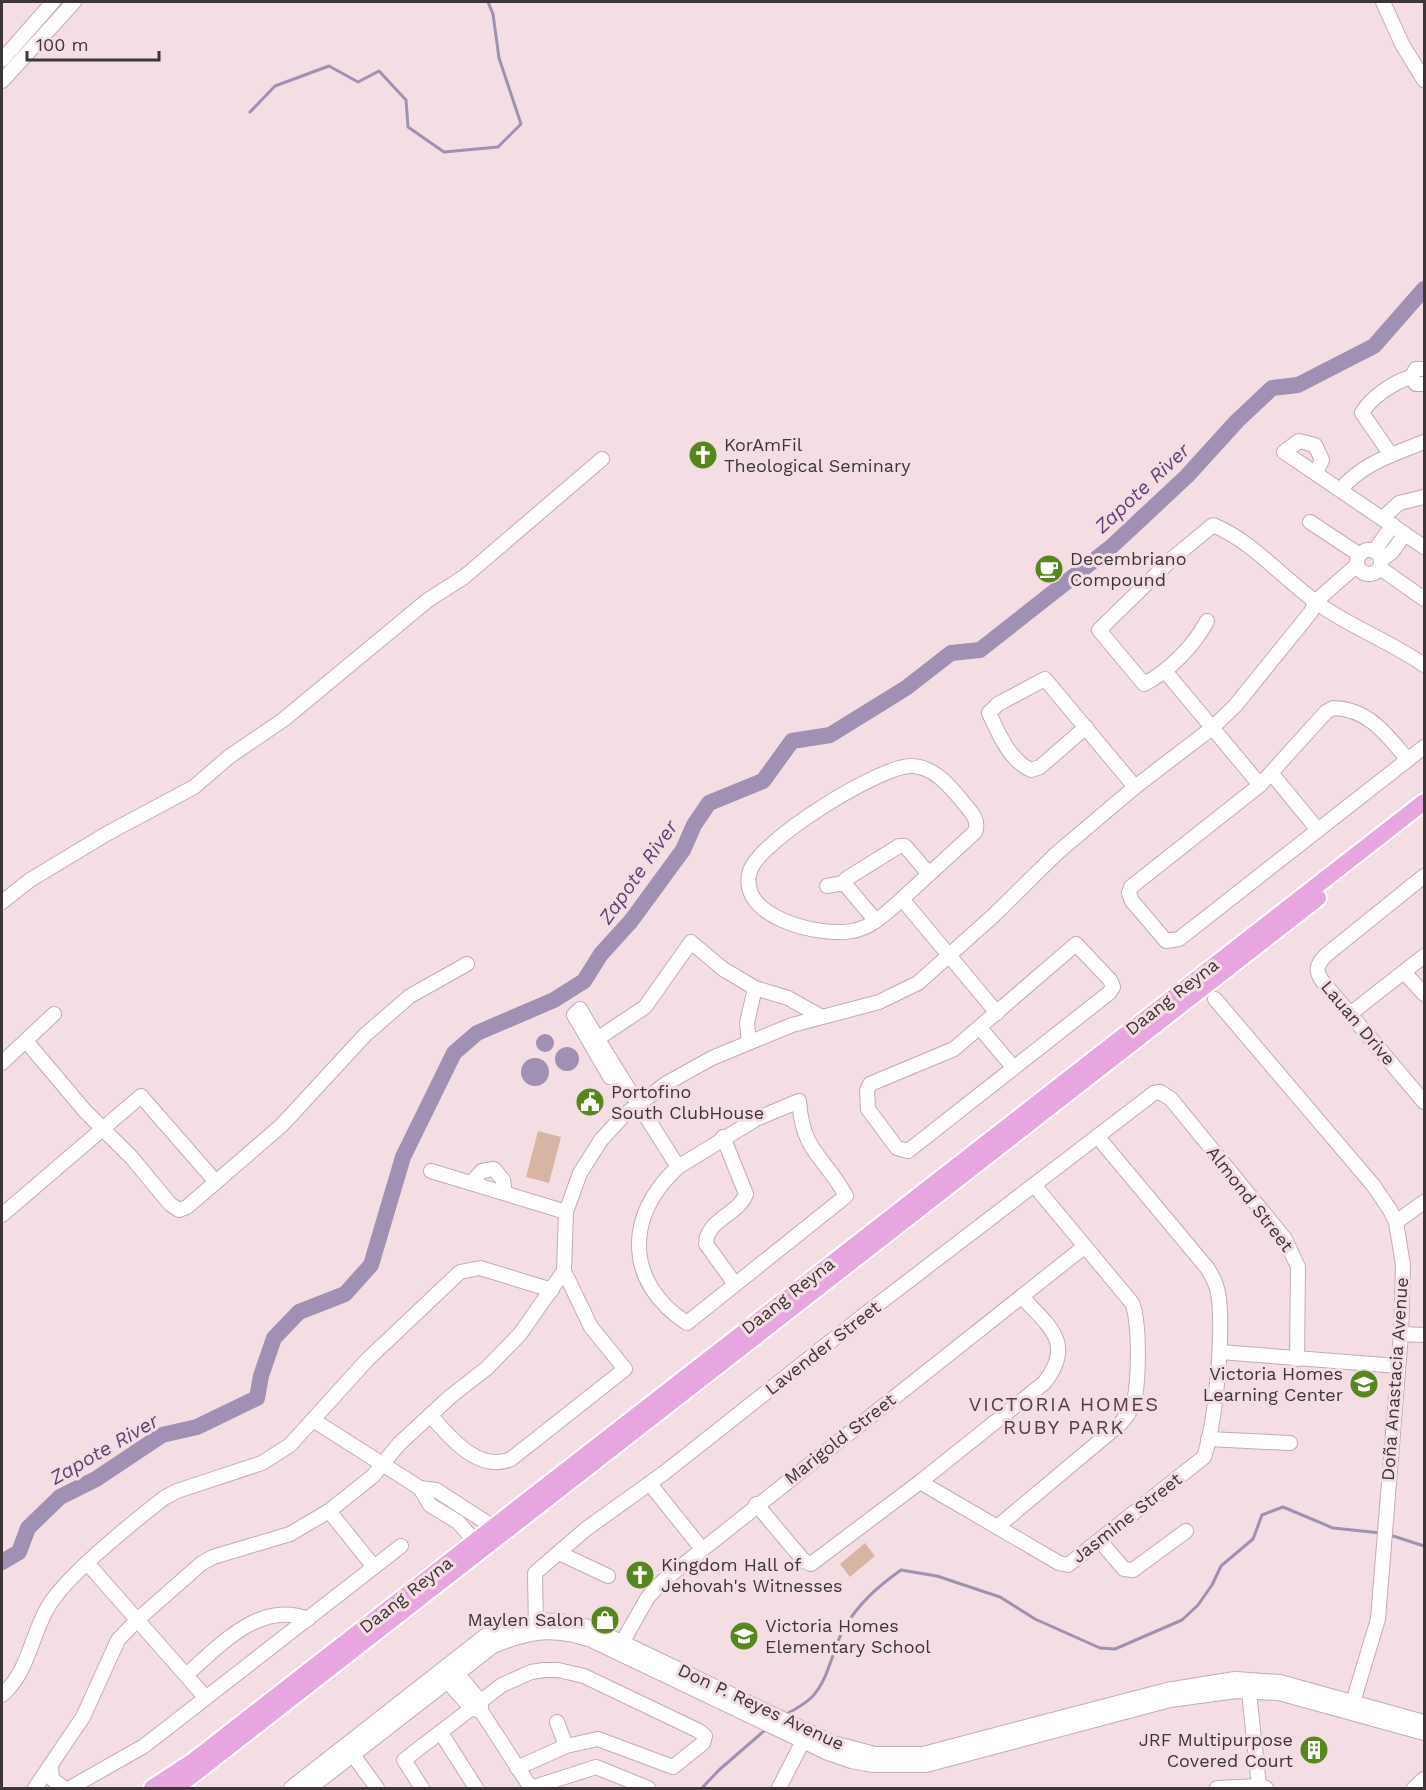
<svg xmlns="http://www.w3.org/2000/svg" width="1426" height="1790" font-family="'Work Sans',sans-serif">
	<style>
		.green { fill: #d7b5a2 }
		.water { fill: #a090b4 }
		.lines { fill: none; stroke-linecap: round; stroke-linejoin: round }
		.stream { stroke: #a090b4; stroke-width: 3 }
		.river { stroke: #a090b4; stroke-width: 16 }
		.minor-casing { stroke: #c2acb2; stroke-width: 16 }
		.major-casing { stroke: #fff; stroke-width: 20 }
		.minor { stroke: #fff; stroke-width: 14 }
		.major { stroke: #e7a6df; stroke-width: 16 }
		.labels { text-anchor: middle; stroke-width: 6; stroke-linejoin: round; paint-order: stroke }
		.poi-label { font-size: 18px; fill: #3d3537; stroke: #f4dee4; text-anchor: start }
		.street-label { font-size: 18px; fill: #3d3537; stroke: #f4dee4 }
		.water-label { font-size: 20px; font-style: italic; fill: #5d4476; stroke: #f4dee4 }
		.neighbourhood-label { font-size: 20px; letter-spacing: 1.5px; fill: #514045; stroke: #f4dee4 }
	</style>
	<rect width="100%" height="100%" fill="#f4dee4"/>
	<g class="green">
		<polygon points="538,1131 561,1137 549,1183 526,1177"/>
		<polygon points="865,1543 875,1556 850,1577 840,1564"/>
	</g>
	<g class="water">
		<circle cx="545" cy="1043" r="9"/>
		<circle cx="567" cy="1059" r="12"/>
		<circle cx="535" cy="1072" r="14"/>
	</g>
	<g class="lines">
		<g class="stream">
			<polyline points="250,112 275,86 329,66 358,82 379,71 406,100 408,127 444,152 498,147 521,124 499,58 493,14 488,2"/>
			<polyline points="1390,1535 1424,1546"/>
			<path d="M785 1715C794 1710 805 1704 812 1697 829 1679 832 1651 843 1630 858 1604 877 1587 901 1570L937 1576 1000 1597 1035 1619 1100 1648 1115 1649 1182 1620 1198 1605 1212 1585 1221 1566 1253 1539 1262 1515 1283 1507 1333 1528 1381 1533"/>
			<polyline points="702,1788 719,1770 764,1731"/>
		</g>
		<polyline class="river" points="2,1562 19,1552 28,1528 60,1497 96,1479 162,1435 197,1427 257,1398 261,1376 274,1338 299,1312 345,1294 371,1265 403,1157 454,1053 477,1033 554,1000 584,981 601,954 631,921 683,850 694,825 709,803 763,781 792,741 830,735 906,688 951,653 980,650 1111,547 1187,476 1237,421 1272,388 1298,385 1374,346 1424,289"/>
		<g class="minor-casing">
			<g id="minor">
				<polyline points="1383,2 1402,44 1424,80"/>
				<polyline points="2,60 53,2"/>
				<polyline points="2,81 74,2"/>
				<polyline points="1424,369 1416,369 1411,377 1416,384 1424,384"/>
				<path d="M1391 455 1362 413C1371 397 1394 382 1411 377"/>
				<polyline points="1316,473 1322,460 1315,445 1299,441 1284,452 1424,547"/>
				<path d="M1341 489C1363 463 1394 454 1424 442"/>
				<polyline points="1383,518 1399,503 1424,497"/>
				<polyline points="1310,522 1360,555"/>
				<circle cx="1369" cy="562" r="12"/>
				<polyline points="1374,551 1393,525"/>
				<polyline points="1381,560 1392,552 1405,534"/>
				<polyline points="1380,568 1424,599"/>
				<path d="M1207 621C1194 646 1169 671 1144 684L1099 630 1173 558 1213 525C1254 542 1284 580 1320 605 1353 628 1391 642 1424 665"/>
				<polyline points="1165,671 1260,785"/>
				<path d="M1086 727 1040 767 1031 770C1009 760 999 734 989 713L998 704 1045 679 1135 787"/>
				<path d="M1408 760C1387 735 1369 709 1333 708L1326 712 1260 785 1131 887 1129 893 1132 901 1166 941 1179 939C1261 875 1343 811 1424 747"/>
				<polyline points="1272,774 1318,830"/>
				<path d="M1424 876 1326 955C1316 965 1315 971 1323 982L1424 1102"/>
				<polyline points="827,886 844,883"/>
				<path d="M902 899 975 832C980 819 970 811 962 801 949 785 933 766 911 766 879 766 759 841 750 871 736 917 819 937 852 931 872 928 887 912 902 899L997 1013"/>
				<polyline points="2,902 30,880 108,833 194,787 230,756 283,720 428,600 464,577 602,459"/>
				<polyline points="876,921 844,883 846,879 899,846 905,846 929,874"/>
				<polygon points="1076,944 1110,980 1113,987 1109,993 908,1151 897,1148 868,1109 867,1091 870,1084 954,1049"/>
				<polyline points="1404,972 1424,994"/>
				<polyline points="1215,999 1373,1185 1390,1210 1396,1222 1403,1265 1401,1334 1378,1619 1351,1709"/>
				<polyline points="1350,1014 1424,956"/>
				<polyline points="980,1028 1013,1067"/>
				<polyline points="597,1039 645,1007 691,942 723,969 755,988 788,998 822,1017"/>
				<polyline points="26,1041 85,1111 132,1158 170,1204 179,1210 187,1207 282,1125 365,1035 410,996 467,964"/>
				<polyline points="749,1042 747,1023 755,988"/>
				<polyline points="2,1063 54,1014"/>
				<path d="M619 1076 610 1077 574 1015 580 1009C611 1063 645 1114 678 1167L756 1119 799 1101C803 1154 824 1155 846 1196L687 1323C625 1283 624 1216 678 1167"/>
				<path d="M723 1137 746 1194C739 1214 706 1220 706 1244L735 1284"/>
				<polyline points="431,1171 566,1212"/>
				<polyline points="471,1183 482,1171 494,1169 503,1180 505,1193"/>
				<polyline points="2,1215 141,1096 216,1182"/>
				<polyline points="1396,1222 1424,1202"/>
				<polyline points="1401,1334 1424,1335"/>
				<polyline points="1220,1352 1398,1366"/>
				<path d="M430 1415C450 1437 478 1473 511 1459L625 1369 591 1327 564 1271"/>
				<polyline points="313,1420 420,1488 436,1490 501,1532"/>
				<polyline points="1208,1439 1290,1443"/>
				<path d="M920 1482 1059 1563 1068 1565 1204 1457C1216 1420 1223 1338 1219 1299 1218 1287 1214 1279 1208 1269L1097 1136"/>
				<polyline points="650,1484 702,1549"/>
				<polyline points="420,1488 430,1505 458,1522 481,1548"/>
				<path d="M756 1504 804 1561 811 1564 920 1482 1044 1383C1075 1344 1050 1327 1022 1297"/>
				<polyline points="329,1511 374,1567"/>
				<path d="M997 1527 1120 1424C1126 1417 1132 1410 1134 1401 1139 1380 1140 1322 1132 1303L1034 1185"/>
				<polyline points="1100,1541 1124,1569 1133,1570 1186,1531"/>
				<polyline points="559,1553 608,1576"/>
				<polyline points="88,1564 206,1698"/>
				<polyline points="536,1629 535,1573 586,1529 664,1473 864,1315 1154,1093 1160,1092 1171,1099 1285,1239 1298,1267 1297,1359"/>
				<polyline points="619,1648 648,1597 664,1580 1084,1247"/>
				<polyline points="457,1673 481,1702 481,1710"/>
				<path d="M186 1675C220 1646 259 1600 308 1619"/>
				<polyline points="447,1681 472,1709 481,1711 531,1788"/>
				<polyline points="1248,1683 1259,1786"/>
				<path d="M2 1695C30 1671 31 1632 51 1602 74 1569 132 1523 164 1498L177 1491 262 1463 290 1445 367 1360 460 1272 480 1268 552 1290"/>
				<polyline points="557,1722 566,1746"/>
				<polyline points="441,1733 476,1788"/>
				<polyline points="353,1755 377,1788"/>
				<polyline points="51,1767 52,1779 64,1788"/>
				<polyline points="35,1788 83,1717 118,1640 137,1620 202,1563 213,1557 290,1534 329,1511 373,1476 399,1444 451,1396 487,1368 520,1334 564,1271 566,1212 580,1173 601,1140 624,1115 667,1083 712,1058 792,1025 879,1002 918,983 993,916 1057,853 1135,787 1212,728 1235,706 1311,612 1315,602 1357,565"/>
				<polyline points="70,1788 144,1746 401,1546"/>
				<path d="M291 1788 485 1636C526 1620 552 1614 594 1629L833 1743 875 1754H923L1167 1690 1235 1679 1280 1682 1424 1722"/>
				<path d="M310 1788 493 1646C529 1631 553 1627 591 1640L828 1753 851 1761 873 1765H926L1170 1700 1236 1691 1279 1693 1424 1733"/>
				<polyline points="422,1788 404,1760 502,1685 531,1672 544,1670 558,1670 584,1676 699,1731 705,1736 703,1743 673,1767 598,1739 566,1746 517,1768"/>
				<polyline points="531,1788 596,1767 648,1788"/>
				<polyline points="779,1788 806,1735"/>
				<polyline points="1217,1788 1259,1786 1266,1788"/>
				<polyline points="1414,1788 1424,1779"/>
			</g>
		</g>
		<g class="major-casing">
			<g id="major">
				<polyline points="152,1788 192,1762 1424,802"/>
				<polyline points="176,1788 1318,898"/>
			</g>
		</g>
		<use href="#minor" class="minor"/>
		<use href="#major" class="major"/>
	</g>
	<defs>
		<g id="church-disc" transform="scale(1.5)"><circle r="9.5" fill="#56871b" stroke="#f4dee4"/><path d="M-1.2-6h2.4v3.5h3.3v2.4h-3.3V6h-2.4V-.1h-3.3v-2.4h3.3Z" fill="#fff"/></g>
		<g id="cafe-disc" transform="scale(1.5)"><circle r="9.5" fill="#56871b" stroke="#f4dee4"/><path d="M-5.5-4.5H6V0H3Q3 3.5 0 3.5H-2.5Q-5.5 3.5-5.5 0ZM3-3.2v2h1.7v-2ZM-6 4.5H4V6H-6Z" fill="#fff"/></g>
		<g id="civic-disc" transform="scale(1.5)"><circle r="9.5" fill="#56871b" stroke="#f4dee4"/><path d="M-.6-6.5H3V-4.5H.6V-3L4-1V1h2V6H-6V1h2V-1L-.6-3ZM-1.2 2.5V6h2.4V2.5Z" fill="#fff"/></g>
		<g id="school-disc" transform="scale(1.5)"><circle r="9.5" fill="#56871b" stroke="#f4dee4"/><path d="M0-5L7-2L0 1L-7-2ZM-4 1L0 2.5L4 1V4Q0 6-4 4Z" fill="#fff"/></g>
		<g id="shop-disc" transform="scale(1.5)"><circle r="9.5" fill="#56871b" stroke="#f4dee4"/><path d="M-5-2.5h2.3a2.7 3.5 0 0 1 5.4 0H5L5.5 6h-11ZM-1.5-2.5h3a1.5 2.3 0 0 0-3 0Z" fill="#fff"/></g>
		<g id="building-disc" transform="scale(1.5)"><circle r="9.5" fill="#56871b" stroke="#f4dee4"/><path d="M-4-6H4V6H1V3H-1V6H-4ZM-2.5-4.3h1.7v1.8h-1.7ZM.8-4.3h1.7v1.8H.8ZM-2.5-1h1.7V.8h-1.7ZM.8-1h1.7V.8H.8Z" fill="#fff"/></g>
	</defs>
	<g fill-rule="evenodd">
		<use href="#church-disc" x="703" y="455"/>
		<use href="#cafe-disc" x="1049" y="569"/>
		<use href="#civic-disc" x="590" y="1102"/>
		<use href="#school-disc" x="1364" y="1384"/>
		<use href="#church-disc" x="640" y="1575"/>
		<use href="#shop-disc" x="605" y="1620"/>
		<use href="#school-disc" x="744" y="1636"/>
		<use href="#building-disc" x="1314" y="1750"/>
	</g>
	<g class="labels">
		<g class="poi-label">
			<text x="724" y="451">KorAmFil<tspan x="724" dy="21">Theological Seminary</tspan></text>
			<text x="1070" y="565">Decembriano<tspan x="1070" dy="21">Compound</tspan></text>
			<text x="611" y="1098">Portofino<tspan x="611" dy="21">South ClubHouse</tspan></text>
			<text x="1343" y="1380" text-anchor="end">Victoria Homes<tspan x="1343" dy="21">Learning Center</tspan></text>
			<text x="661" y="1571">Kingdom Hall of<tspan x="661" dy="21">Jehovah's Witnesses</tspan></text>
			<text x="584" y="1626" text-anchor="end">Maylen Salon</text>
			<text x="765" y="1632">Victoria Homes<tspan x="765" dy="21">Elementary School</tspan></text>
			<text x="1293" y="1746" text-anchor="end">JRF Multipurpose<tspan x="1293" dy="21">Covered Court</tspan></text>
		</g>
		<g class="street-label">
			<text transform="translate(1172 997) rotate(-38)" y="6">Daang Reyna</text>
			<text transform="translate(1358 1023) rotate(50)" y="6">Lauan Drive</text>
			<text transform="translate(1250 1199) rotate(52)" y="6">Almond Street</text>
			<text transform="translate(788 1296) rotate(-38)" y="6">Daang Reyna</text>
			<text transform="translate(823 1348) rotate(-38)" y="6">Lavender Street</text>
			<text transform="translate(1395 1379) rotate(-86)" y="6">Doña Anastacia Avenue</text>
			<text transform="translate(840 1439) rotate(-38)" y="6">Marigold Street</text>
			<text transform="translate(1127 1518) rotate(-38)" y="6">Jasmine Street</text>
			<text transform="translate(406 1595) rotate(-38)" y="6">Daang Reyna</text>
			<text transform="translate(761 1707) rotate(25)" y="6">Don P. Reyes Avenue</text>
		</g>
		<g class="water-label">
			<text transform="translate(1142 488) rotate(-43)" y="7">Zapote River</text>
			<text transform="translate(638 872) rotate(-55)" y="7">Zapote River</text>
			<text transform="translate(104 1449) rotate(-30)" y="7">Zapote River</text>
		</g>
		<g class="neighbourhood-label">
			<text x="1064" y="1411">VICTORIA HOMES<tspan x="1064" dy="23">RUBY PARK</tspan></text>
		</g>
	</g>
	<rect width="1426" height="1790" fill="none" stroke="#3d3537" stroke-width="6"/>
	<path d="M27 51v9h132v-9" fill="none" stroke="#3d3537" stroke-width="3"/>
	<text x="36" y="51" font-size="18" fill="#3d3537" stroke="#f4dee4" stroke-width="4.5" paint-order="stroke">100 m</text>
</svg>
